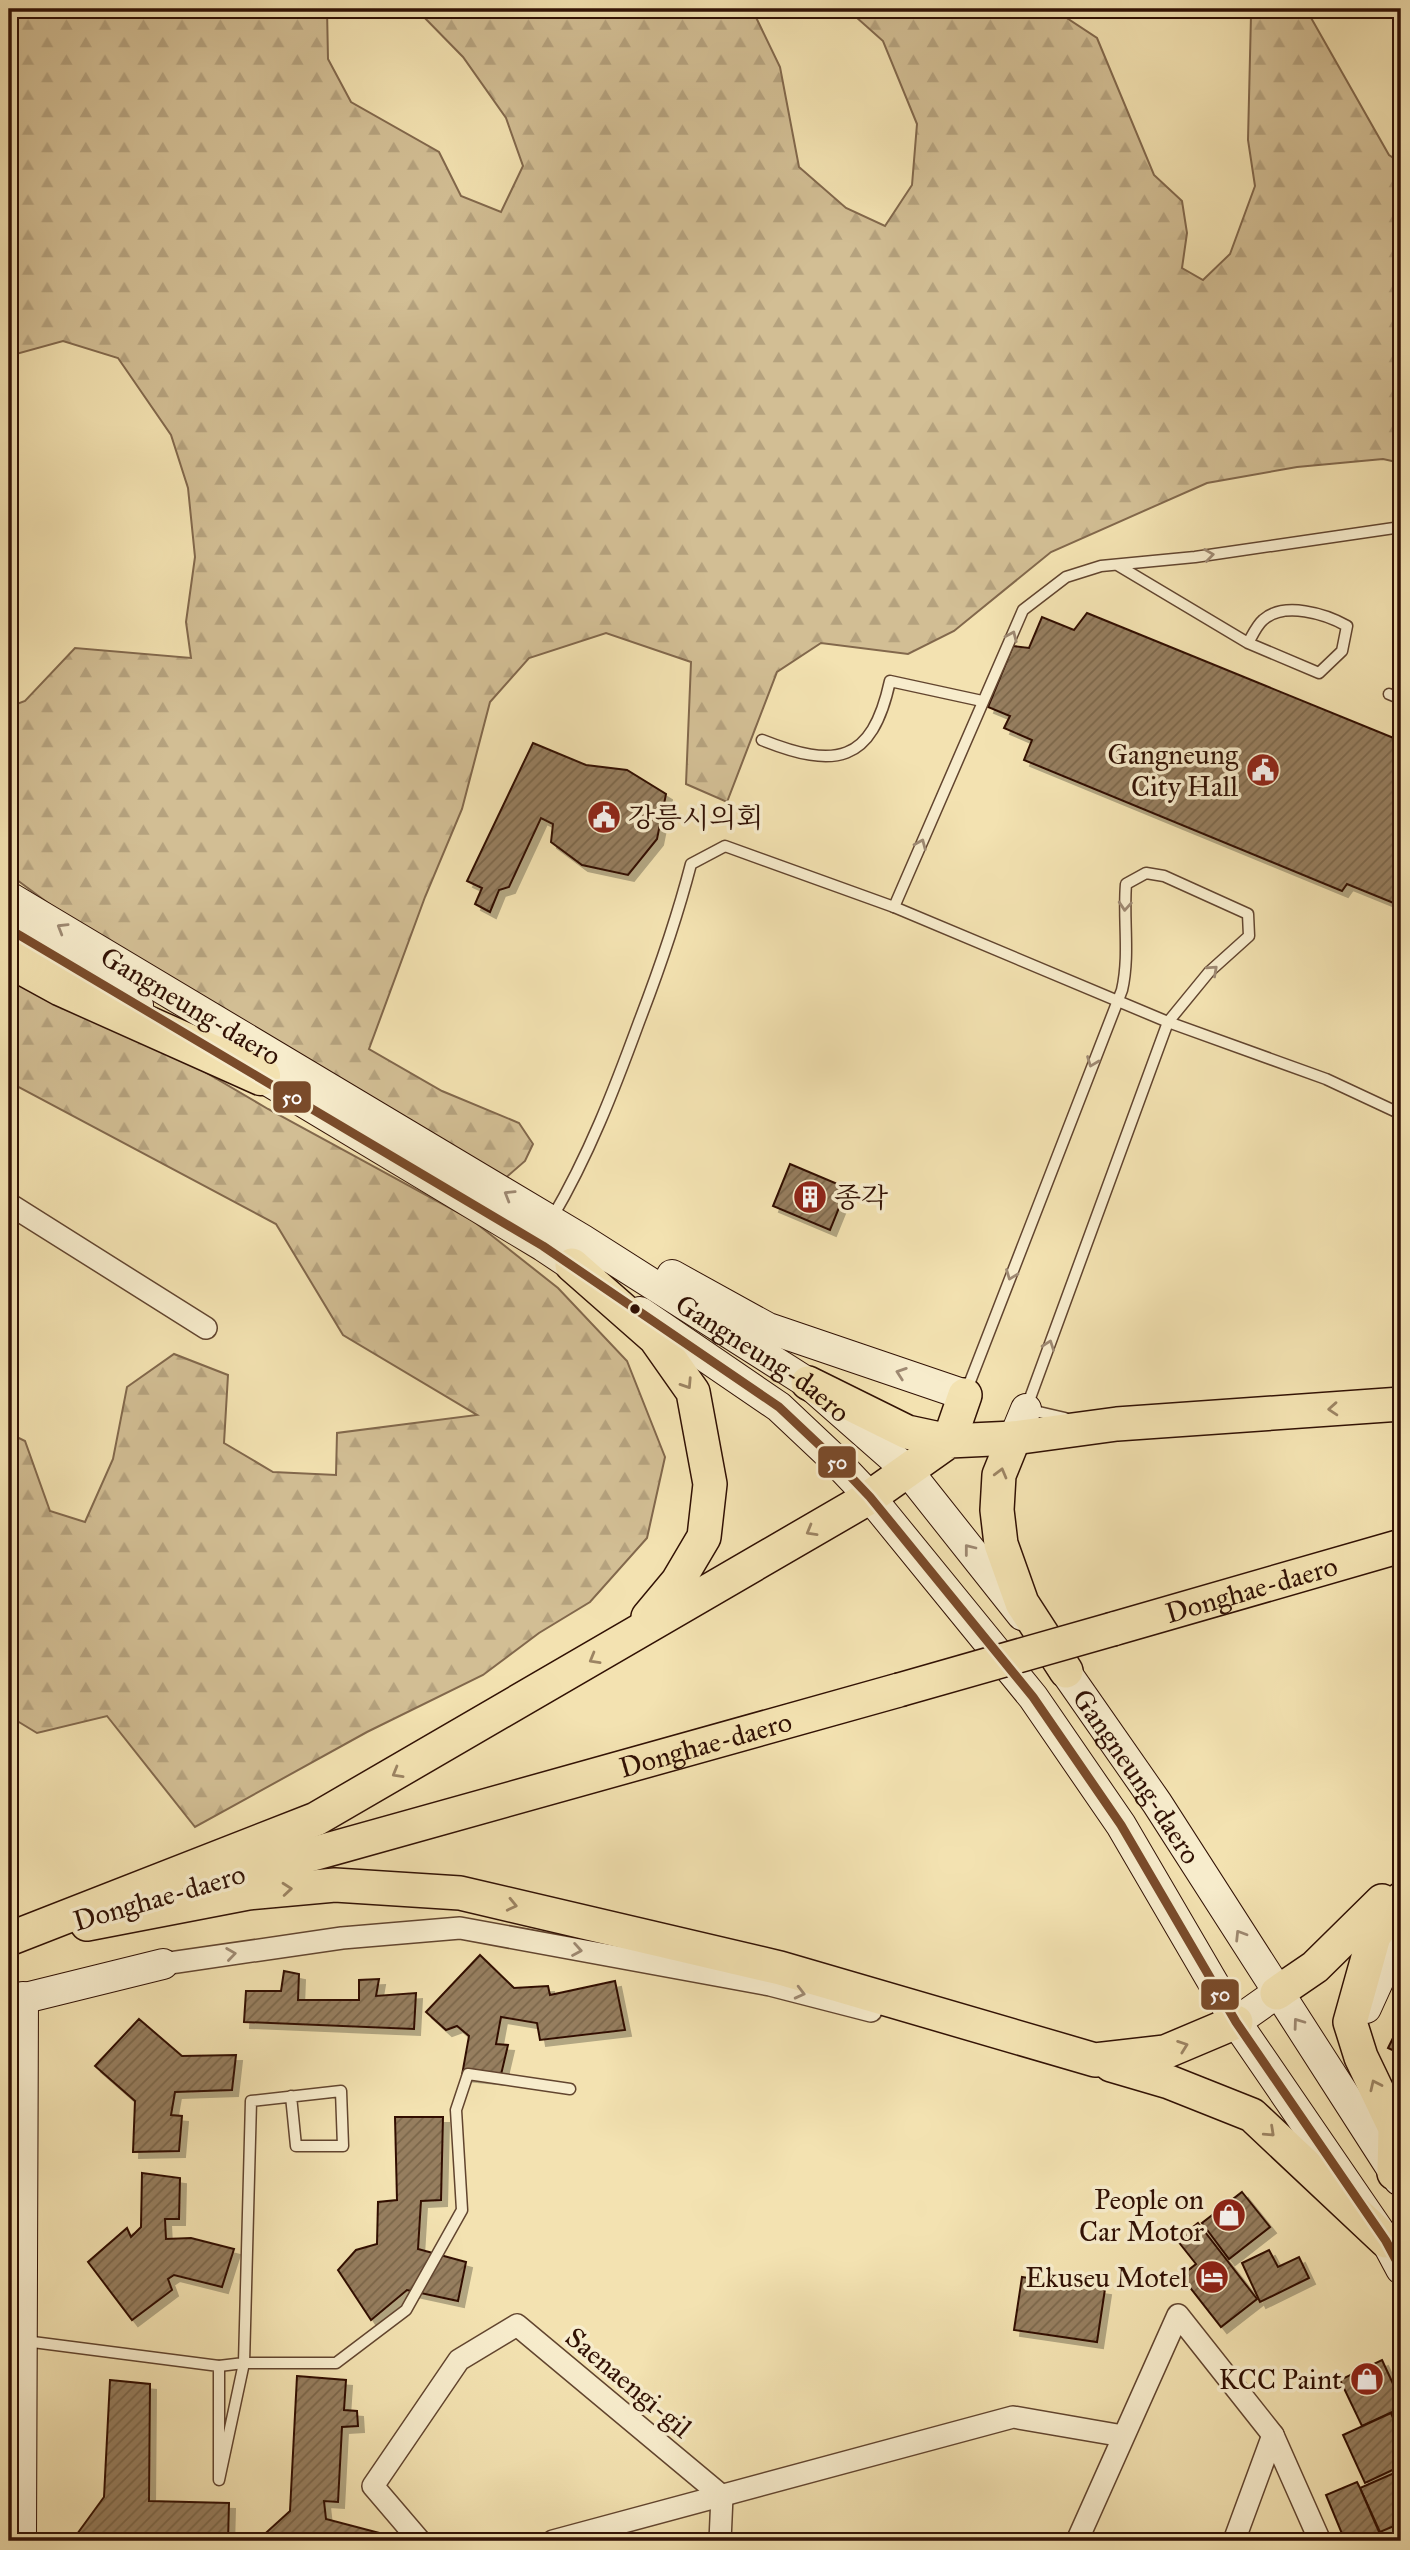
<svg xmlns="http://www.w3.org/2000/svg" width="1410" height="2550" font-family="'IM FELL Great Primer','Noto Serif KR',serif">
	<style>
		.forest { fill: url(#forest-firs); stroke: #82684c; stroke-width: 2 }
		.building { fill: url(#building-hatch); stroke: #311104; stroke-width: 2; filter: url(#shadow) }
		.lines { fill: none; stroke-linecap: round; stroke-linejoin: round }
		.lane-casing { stroke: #62452f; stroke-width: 13 }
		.street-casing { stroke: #62452f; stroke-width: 24 }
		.secondary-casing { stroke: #311104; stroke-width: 32 }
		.primary-casing { stroke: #311104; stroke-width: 36 }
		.highway-casing { stroke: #311104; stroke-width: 41 }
		.lane { stroke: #f7eccc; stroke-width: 10 }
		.street { stroke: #f7eccc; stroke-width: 21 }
		.secondary { stroke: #f7eccc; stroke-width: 30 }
		.primary { stroke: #f3e2b1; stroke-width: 33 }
		.highway { stroke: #f3e2b1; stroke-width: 38 }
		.primary-bridge-casing { stroke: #311104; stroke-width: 36; stroke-linecap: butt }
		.primary-bridge { stroke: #f3e2b1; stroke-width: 33 }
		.bus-1-casing { stroke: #f7eccc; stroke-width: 14 }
		.bus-1 { stroke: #7a4b2a; stroke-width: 9 }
		.oneway { stroke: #9e8972 }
		.oneway2 { stroke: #9c8463 }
		.bus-dot { fill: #311104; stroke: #f7eccc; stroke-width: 2.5 }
		.labels { text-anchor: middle; stroke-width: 7; stroke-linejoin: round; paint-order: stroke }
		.poi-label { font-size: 28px; fill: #311104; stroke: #f7eccc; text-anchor: end }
		.street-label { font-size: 28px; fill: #311104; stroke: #f7eccc }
		.line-badge { stroke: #f7eccc; stroke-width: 2.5 }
		.badge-label { font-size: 19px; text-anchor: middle; font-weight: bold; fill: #fff }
	</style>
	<defs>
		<pattern id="forest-firs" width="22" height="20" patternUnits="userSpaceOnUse" patternTransform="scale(1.75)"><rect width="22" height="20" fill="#d2be94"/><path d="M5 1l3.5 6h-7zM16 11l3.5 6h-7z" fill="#b5a27e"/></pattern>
		<pattern id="building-hatch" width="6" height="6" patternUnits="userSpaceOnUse" patternTransform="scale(1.75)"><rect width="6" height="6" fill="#967e5e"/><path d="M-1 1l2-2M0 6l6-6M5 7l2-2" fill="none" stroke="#7b664b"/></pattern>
		<filter id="shadow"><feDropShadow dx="6" dy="6" stdDeviation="0" flood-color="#0004"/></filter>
	</defs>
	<rect width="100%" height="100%" fill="#f3e2b1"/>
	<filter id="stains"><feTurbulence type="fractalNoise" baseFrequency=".00286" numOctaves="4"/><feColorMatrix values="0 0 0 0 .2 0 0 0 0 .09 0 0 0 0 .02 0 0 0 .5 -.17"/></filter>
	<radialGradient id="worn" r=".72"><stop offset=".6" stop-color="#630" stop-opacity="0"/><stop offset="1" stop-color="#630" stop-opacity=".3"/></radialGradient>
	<g class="forest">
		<polygon points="9,9 327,9 328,59 351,102 439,152 461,196 501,212 523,166 506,118 463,57 416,9 752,9 780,67 799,167 846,208 885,226 912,185 917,124 883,41 847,9 1053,9 1097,38 1154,175 1182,201 1187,233 1182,268 1203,280 1230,254 1255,186 1248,140 1251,15 1248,9 1306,9 1389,155 1401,163 1401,463 1383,459 1297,467 1207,483 1051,552 954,631 908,654 821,643 777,672 727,802 686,784 691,662 606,633 529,658 490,702 462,809 425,897 369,1049 442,1091 519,1123 533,1144 525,1161 495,1187 114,952 9,874 9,707 25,701 75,648 191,658 186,622 195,557 188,488 171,435 118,358 63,341 9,356"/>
		<polygon points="9,957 268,1109 472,1220 558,1288 627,1361 665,1457 647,1538 590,1602 539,1633 483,1675 367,1732 195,1827 107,1716 37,1733 9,1716 9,1433 25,1441 50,1511 85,1522 113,1459 127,1387 174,1354 228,1375 224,1443 273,1472 336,1475 337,1433 477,1415 343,1335 276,1224 9,1082"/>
	</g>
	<g class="building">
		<polygon points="1087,613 1401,741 1401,906 1347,884 1342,891 1024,760 1032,740 1004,728 1010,716 988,707 1013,646 1029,648 1042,617 1074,630"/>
		<polygon points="533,743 586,765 627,770 666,794 657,839 628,875 582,865 551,842 553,824 541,818 509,887 499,890 490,912 475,904 482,888 467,881"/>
		<polygon points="790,1164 847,1188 830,1230 773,1206"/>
		<polygon points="480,1955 514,1988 548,1986 550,1995 615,1981 625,2030 540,2040 537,2023 501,2017 496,2044 508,2045 500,2079 462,2075 469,2036 457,2026 446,2030 426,2012"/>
		<polygon points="284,1971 299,1974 298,2000 359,2000 359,1980 379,1979 376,1996 416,1993 414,2029 244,2022 246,1991 281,1991"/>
		<polygon points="139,2019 182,2056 236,2055 232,2090 175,2092 171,2115 182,2116 179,2151 133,2152 135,2101 95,2066"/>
		<polygon points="1396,2032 1401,2035 1401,2054 1388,2048"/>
		<polygon points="395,2117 443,2117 441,2200 421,2201 418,2249 466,2262 458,2301 407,2290 371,2320 338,2270 356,2250 377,2244 378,2202 397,2200"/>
		<polygon points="142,2173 180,2178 179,2219 165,2219 166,2239 191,2238 234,2249 222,2287 174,2275 168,2279 172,2290 132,2320 88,2262 127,2228 131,2237 141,2227"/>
		<polygon points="1242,2192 1270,2227 1229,2259 1202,2223"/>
		<polygon points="1198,2223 1257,2299 1221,2327 1181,2276 1196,2264 1177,2240"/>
		<polygon points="1269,2250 1278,2267 1299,2257 1309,2278 1260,2302 1242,2263"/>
		<polygon points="1022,2277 1105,2289 1097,2342 1014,2330"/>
		<polygon points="1382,2360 1401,2401 1401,2408 1362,2426 1340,2380"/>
		<polygon points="297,2376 346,2380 344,2410 357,2411 358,2426 342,2427 338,2502 324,2501 326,2519 387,2535 385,2541 257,2541 290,2511"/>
		<polygon points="110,2380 150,2384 149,2501 229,2503 228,2541 72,2541 104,2497"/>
		<polygon points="1391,2413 1401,2437 1401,2466 1365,2483 1343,2435"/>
		<polygon points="1401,2470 1401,2523 1380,2532 1360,2488"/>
		<polygon points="1357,2482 1360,2488 1383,2541 1345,2541 1326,2495"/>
	</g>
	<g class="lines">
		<g class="lane-casing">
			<g id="lane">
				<path d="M1119 566 1248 643 1319 673 1342 651 1347 626C1326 614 1284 601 1263 620 1257 625 1252 636 1248 643"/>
				<polyline points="1389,694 1401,699"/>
				<path d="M762 740C835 769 872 764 890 681L982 701"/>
				<polyline points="894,907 1023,610 1066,577 1101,566 1195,557 1401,527"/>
				<path d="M552 1218C589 1155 614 1090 639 1022 659 970 677 918 691 864L725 846 894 907 1168 1022 1326 1079 1401 1114"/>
				<path d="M966 1392 1122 990C1130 955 1123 919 1126 884L1146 873 1164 876 1248 914 1249 936 1209 972 1168 1022 1026 1409 1065 1418"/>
				<polyline points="25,2341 219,2366 219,2480 244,2363 336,2363 406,2310 462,2210 456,2110 468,2074 570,2089"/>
				<polyline points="219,2366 244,2363 251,2101 341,2091 343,2146 296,2146 291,2096"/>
			</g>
		</g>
		<g class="street-casing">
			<g id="street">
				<polyline points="9,1204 206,1328"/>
				<polyline points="163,1964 342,1938 460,1928 770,1985 871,2011"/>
				<polyline points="420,2541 373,2486 459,2360 517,2325 722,2496 720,2541"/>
				<polyline points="553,2541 1013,2417 1123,2436"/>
				<polyline points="1077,2541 1178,2315 1273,2435 1320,2541"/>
				<polyline points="1234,2541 1273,2435"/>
			</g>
		</g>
		<g class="secondary-casing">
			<g id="secondary">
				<path id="s1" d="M9 897 583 1240 808 1383 907 1470 1022 1615"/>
				<polyline points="9,929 138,1005"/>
				<polyline points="242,1065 543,1246 591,1278"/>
				<polyline points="672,1275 768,1328 965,1395"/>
				<polyline points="640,1312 779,1407 831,1456 870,1497 1033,1697 1121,1825 1236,2022 1386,2241 1401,2269"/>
				<polyline points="1014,1438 1026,1409"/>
				<path id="s2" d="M1051 1651 1157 1803 1399 2180"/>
				<polyline points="9,2002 163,1964"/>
				<polyline points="1366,2008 1401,1931"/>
				<polyline points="1236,2022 1277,1993"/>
				<polyline points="21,2541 23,1997"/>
			</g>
		</g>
		<g class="primary-casing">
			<g id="primary">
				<polyline points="572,1265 655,1338 693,1392 710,1484 704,1537 678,1581 648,1617"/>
				<polyline points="808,1383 907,1432 949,1441 965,1395"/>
				<polyline points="1014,1438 999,1475 997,1510 1001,1544 1022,1603 1066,1671"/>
				<path id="s3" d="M1113 1629 1401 1546"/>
				<path id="s4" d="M220 1880 899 1690"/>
				<polyline points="87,1924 248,1893 335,1885 460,1893 780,1968 1095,2060 1165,2052 1236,2022"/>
				<polyline points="9,1939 316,1819 870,1497 949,1441 1014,1438 1117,1424 1401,1404"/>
				<polyline points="1277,1993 1315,1967 1382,1901"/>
				<polyline points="1111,2065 1169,2082 1252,2115 1386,2241"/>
				<polyline points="1394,2173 1395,2128 1361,2057 1350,2022 1374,1936 1401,1899"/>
			</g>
		</g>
		<g class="highway-casing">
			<polyline id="highway" points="9,958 62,987 261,1076"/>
		</g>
		<use href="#lane" class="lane"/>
		<use href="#street" class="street"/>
		<use href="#secondary" class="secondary"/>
		<use href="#primary" class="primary"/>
		<use href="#highway" class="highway"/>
		<g class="primary-bridge-casing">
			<polyline id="primary-bridge" points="899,1690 1113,1629"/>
		</g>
		<use href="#primary-bridge" class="primary-bridge"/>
		<g class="bus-1-casing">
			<polyline id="bus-1" points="9,929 543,1246 779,1407 831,1456 870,1497 1033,1697 1121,1825 1236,2022 1386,2241 1401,2269"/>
		</g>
		<use href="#bus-1" class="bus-1"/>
	</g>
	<defs><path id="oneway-chevron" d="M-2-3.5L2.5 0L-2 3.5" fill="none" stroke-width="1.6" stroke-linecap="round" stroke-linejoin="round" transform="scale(1.75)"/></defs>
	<g class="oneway">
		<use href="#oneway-chevron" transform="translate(1209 555) rotate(-8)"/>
		<use href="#oneway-chevron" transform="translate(1012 636) rotate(-66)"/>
		<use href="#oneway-chevron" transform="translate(921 844) rotate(-67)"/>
		<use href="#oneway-chevron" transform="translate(1125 906) rotate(94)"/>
		<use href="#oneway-chevron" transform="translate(62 928) rotate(-149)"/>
		<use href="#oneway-chevron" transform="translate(1213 970) rotate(-42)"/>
		<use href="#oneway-chevron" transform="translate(1092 1062) rotate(111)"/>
		<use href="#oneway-chevron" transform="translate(509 1195) rotate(-149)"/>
		<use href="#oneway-chevron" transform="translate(1011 1275) rotate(111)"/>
		<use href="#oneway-chevron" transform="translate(1049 1345) rotate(-70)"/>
		<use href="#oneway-chevron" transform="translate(901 1373) rotate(-161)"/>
		<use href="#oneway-chevron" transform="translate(969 1549) rotate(-128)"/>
		<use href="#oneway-chevron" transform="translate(1240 1935) rotate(-122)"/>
		<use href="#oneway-chevron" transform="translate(577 1950) rotate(10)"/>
		<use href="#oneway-chevron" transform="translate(231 1954) rotate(-8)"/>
		<use href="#oneway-chevron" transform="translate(800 1993) rotate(14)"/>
		<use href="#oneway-chevron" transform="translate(1298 2023) rotate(-126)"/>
	</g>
	<g class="oneway2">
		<use href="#oneway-chevron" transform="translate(687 1384) rotate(57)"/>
		<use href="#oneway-chevron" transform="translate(1333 1409) rotate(176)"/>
		<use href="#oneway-chevron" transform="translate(1001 1473) rotate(-75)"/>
		<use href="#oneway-chevron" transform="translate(811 1531) rotate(150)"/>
		<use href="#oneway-chevron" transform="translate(594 1659) rotate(150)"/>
		<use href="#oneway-chevron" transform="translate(397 1773) rotate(150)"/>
		<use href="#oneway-chevron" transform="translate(287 1889) rotate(-5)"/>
		<use href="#oneway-chevron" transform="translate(512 1905) rotate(13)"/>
		<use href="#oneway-chevron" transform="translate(1183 2046) rotate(-20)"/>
		<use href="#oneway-chevron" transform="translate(1375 2085) rotate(-115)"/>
		<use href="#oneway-chevron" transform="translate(1270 2132) rotate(43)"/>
	</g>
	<defs>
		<g id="civic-disc" transform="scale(1.75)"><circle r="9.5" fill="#8f2418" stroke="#f7eccc"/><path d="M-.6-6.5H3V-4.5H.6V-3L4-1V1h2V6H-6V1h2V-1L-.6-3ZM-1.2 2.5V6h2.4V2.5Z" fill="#fff"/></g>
		<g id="building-disc" transform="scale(1.75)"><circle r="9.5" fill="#8f2418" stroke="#f7eccc"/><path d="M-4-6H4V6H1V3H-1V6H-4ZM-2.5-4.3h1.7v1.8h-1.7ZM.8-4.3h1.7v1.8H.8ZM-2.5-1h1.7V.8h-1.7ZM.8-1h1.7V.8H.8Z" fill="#fff"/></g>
		<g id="shop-disc" transform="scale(1.75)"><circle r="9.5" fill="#8f2418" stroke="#f7eccc"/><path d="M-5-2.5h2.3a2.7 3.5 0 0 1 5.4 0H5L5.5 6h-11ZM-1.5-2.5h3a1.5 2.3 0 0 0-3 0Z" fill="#fff"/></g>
		<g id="hotel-disc" transform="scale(1.75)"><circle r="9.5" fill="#8f2418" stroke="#f7eccc"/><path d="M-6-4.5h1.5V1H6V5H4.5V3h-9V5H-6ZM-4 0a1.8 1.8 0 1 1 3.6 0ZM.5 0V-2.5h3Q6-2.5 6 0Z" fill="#fff"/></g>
	</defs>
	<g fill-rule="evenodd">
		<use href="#civic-disc" x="1263" y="770"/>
		<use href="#civic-disc" x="604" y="817"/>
		<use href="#building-disc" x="810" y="1197"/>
		<use href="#shop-disc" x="1229" y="2215"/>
		<use href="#hotel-disc" x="1212" y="2277"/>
		<use href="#shop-disc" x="1367" y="2379"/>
	</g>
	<circle class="bus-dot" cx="635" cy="1309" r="6"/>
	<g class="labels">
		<g class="poi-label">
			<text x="1238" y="764">Gangneung<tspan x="1238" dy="32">City Hall</tspan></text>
			<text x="628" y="827" text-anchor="start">강릉시의회</text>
			<text x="834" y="1207" text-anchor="start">종각</text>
			<text x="1204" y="2209">People on<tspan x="1204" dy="32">Car Motor</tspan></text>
			<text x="1188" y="2287">Ekuseu Motel</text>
			<text x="1342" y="2389">KCC Paint</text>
		</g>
		<g class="street-label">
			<text dy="10" stroke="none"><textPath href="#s1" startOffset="212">Gangneung-daero</textPath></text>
			<text dy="10" stroke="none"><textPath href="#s1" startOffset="884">Gangneung-daero</textPath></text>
			<text dy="10" stroke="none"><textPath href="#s3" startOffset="144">Donghae-daero</textPath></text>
			<text dy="10" stroke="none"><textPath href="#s4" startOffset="504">Donghae-daero</textPath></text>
			<text dy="10" stroke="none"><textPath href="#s2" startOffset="152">Gangneung-daero</textPath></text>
			<text transform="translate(159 1897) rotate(-16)" y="10">Donghae-daero</text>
			<text transform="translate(629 2382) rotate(40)" y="10">Saenaengi-gil</text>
		</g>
	</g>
	<g class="line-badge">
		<rect x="272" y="1080" width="40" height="34" rx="7" fill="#7a4b2a"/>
		<rect x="817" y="1445" width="40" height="34" rx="7" fill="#7a4b2a"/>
		<rect x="1200" y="1978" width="40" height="33" rx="7" fill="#7a4b2a"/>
	</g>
	<g class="badge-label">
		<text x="292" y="1104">50</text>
		<text x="837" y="1469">50</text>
		<text x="1220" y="2001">50</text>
	</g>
	<rect width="1410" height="2550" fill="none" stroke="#f3e2b1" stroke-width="35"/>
	<rect x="10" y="10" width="1389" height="2529" fill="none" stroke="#311104" stroke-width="3.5"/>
	<rect x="18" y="18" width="1375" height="2515" fill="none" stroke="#311104" stroke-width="2"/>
	<rect width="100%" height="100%" filter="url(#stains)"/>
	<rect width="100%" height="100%" fill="url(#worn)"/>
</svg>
